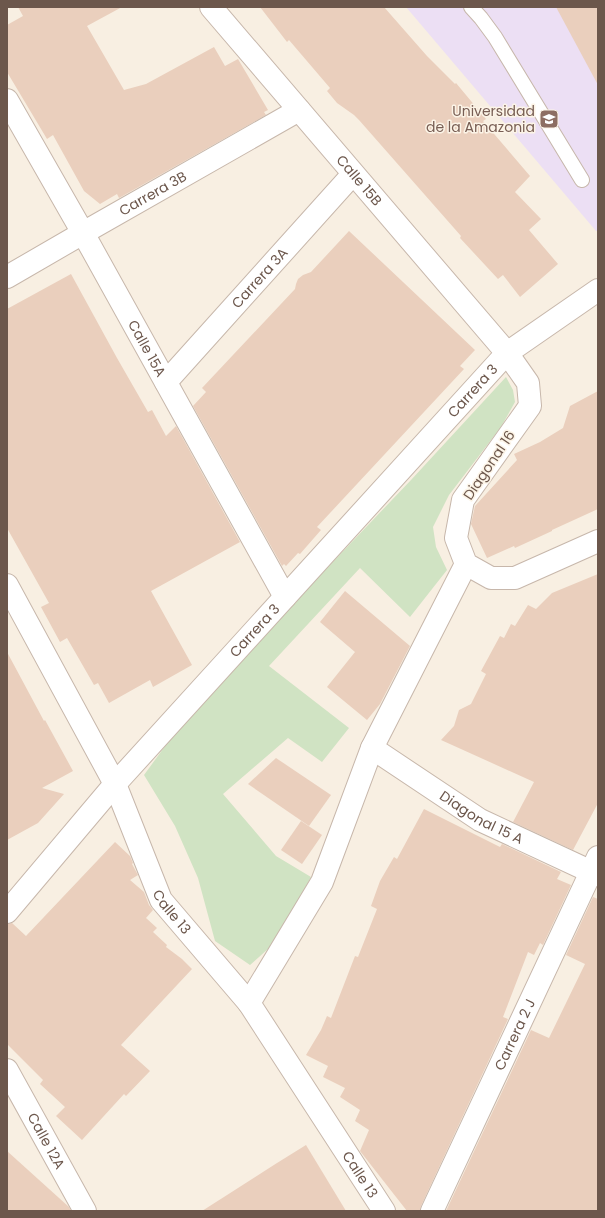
<svg xmlns="http://www.w3.org/2000/svg" width="605" height="1218" font-family="Poppins,sans-serif">
	<style>
		.education { fill: #ecdff4 }
		.green { fill: #d0e3c3 }
		.building { fill: #eacfbd }
		.lines { fill: none; stroke-linecap: round; stroke-linejoin: round }
		.lane-casing { stroke: #c7b7ab; stroke-width: 16 }
		.street-casing { stroke: #c7b7ab; stroke-width: 24 }
		.lane { stroke: #fff; stroke-width: 14 }
		.street { stroke: #fff; stroke-width: 22 }
		.labels { text-anchor: middle; stroke-width: 3; stroke-linejoin: round; paint-order: stroke }
		.education-label { font-size: 14px; fill: #785e54; stroke: #fcf4e7; text-anchor: end }
		.street-label { font-size: 14px; fill: #6c574c; stroke: #fcf4e7 }
	</style>
	<rect width="100%" height="100%" fill="#f8efe2"/>
	<polygon class="education" points="406,7 598,7 598,231 596,231"/>
	<polygon class="green" points="506,377 513,390 515,402 501,427 449,495 433,527 436,547 447,570 410,617 360,568 269,666 349,728 322,762 288,738 223,794 276,856 311,877 295,907 288,931 250,965 215,941 198,878 175,826 144,775 209,686 307,589 411,480"/>
	<g class="building">
		<polygon points="18,7 122,7 87,26 124,90 146,84 214,47 225,66 238,59 268,110 264,112 266,115 119,198 117,194 100,204 84,191 53,135 47,139 7,72 7,25 23,16"/>
		<polygon points="260,7 384,7 427,56 455,84 456,83 486,119 483,121 530,176 515,192 541,219 529,230 558,264 520,297 503,275 498,279 460,238 461,236 359,120 354,115 337,103 327,91 330,88 289,40 287,42"/>
		<polygon points="556,7 598,7 598,85"/>
		<polygon points="349,231 475,350 460,366 464,369 317,527 321,530 300,554 298,553 286,566 284,564 282,566 193,406 206,392 202,388 295,289 296,284 298,279 303,275 311,272"/>
		<polygon points="71,274 117,358 148,412 152,410 166,436 176,426 240,542 151,591 192,665 153,687 150,680 109,703 98,683 94,685 67,638 60,642 41,607 49,603 7,528 7,309"/>
		<polygon points="598,391 598,509 552,530 552,531 515,548 514,546 487,558 471,524 475,506 517,460 514,454 540,442 563,428 570,406"/>
		<polygon points="598,574 598,803 573,850 513,822 534,782 441,740 454,726 459,710 471,704 486,674 481,671 500,636 504,638 511,624 515,626 528,605 536,609 552,593"/>
		<polygon points="345,591 410,646 380,704 367,720 327,687 355,652 320,622"/>
		<polygon points="7,652 44,721 45,720 73,771 42,788 64,794 38,823 7,840"/>
		<polygon points="276,758 331,795 309,826 248,784"/>
		<polygon points="424,809 500,847 502,844 561,872 557,879 571,885 543,945 540,943 534,955 528,952 503,1017 508,1019 421,1206 420,1211 407,1211 360,1151 369,1130 355,1121 360,1110 340,1097 345,1088 323,1077 328,1066 306,1055 321,1030 327,1016 331,1018 355,956 358,957 377,909 371,906 380,881 394,857 397,859"/>
		<polygon points="301,821 322,835 302,864 281,850"/>
		<polygon points="115,842 130,856 133,863 132,864 138,875 130,880 144,892 149,905 153,910 146,918 157,928 153,932 167,945 166,947 182,959 192,969 121,1045 150,1071 126,1096 124,1094 82,1140 56,1116 65,1107 40,1084 43,1080 7,1044 7,924 12,923 26,936"/>
		<polygon points="593,897 598,899 598,1211 446,1211 531,1030 549,1038 585,964 566,955"/>
		<polygon points="306,1145 346,1211 202,1211 277,1163"/>
		<polygon points="7,1151 69,1207 71,1211 7,1211"/>
	</g>
	<g class="lines">
		<g class="lane-casing">
			<polyline id="lane" points="471,7 481,18 495,37 582,180"/>
		</g>
		<g class="street-casing">
			<g id="street">
				<path id="s1" d="M211 7 507 353 528 383 530 406 463 500 456 538 466 564 491 578H515L598 541"/>
				<path id="s2" d="M7 100 83 233 285 597"/>
				<path id="s3" d="M7 277 83 233 299 110"/>
				<path id="s4" d="M166 382 353 174"/>
				<path id="s5" d="M7 585 115 784 161 900 249 1003 384 1211"/>
				<path id="s6" d="M372 748 480 820 598 875"/>
				<path id="s7" d="M7 912 115 784 507 353 598 290"/>
				<polyline points="249,1003 322,882 372,748 466,564"/>
				<path id="s8" d="M7 1070 85 1211"/>
				<path id="s9" d="M432 1211 598 857"/>
			</g>
		</g>
		<use href="#lane" class="lane"/>
		<use href="#street" class="street"/>
	</g>
	<defs>
		<g id="university-square" transform="scale(1)"><rect x="-9" y="-9" width="18" height="18" rx="4" fill="#8d6e63" stroke="#fcf4e7"/><path d="M0-5L7-2L0 1L-7-2ZM-4 1L0 2.5L4 1V4Q0 6-4 4Z" fill="#fff"/></g>
	</defs>
	<g fill-rule="evenodd">
		<use href="#university-square" x="549" y="119"/>
	</g>
	<g class="labels">
		<g class="education-label">
			<text x="535" y="116">Universidad<tspan x="535" dy="16">de la Amazonia</tspan></text>
		</g>
		<g class="street-label">
			<text dy="5" stroke="none"><textPath href="#s1" startOffset="228">Calle 15B</textPath></text>
			<text dy="5" stroke="none"><textPath href="#s3" startOffset="168">Carrera 3B</textPath></text>
			<text dy="5" stroke="none"><textPath href="#s4" startOffset="140">Carrera 3A</textPath></text>
			<text dy="5" stroke="none"><textPath href="#s2" startOffset="285">Calle 15A</textPath></text>
			<text dy="5" stroke="none"><textPath href="#s7" startOffset="699">Carrera 3</textPath></text>
			<text transform="translate(489 465) rotate(-56)" y="5">Diagonal 16</text>
			<text dy="5" stroke="none"><textPath href="#s7" startOffset="375">Carrera 3</textPath></text>
			<text dy="5" stroke="none"><textPath href="#s6" startOffset="130">Diagonal 15 A</textPath></text>
			<text dy="5" stroke="none"><textPath href="#s5" startOffset="367">Calle 13</textPath></text>
			<text dy="5" stroke="none"><textPath href="#s9" startOffset="195">Carrera 2 J</textPath></text>
			<text dy="5" stroke="none"><textPath href="#s8" startOffset="81">Calle 12A</textPath></text>
			<text dy="5" stroke="none"><textPath href="#s5" startOffset="691">Calle 13</textPath></text>
		</g>
	</g>
	<rect width="605" height="1218" fill="none" stroke="#6c574c" stroke-width="16"/>
</svg>
